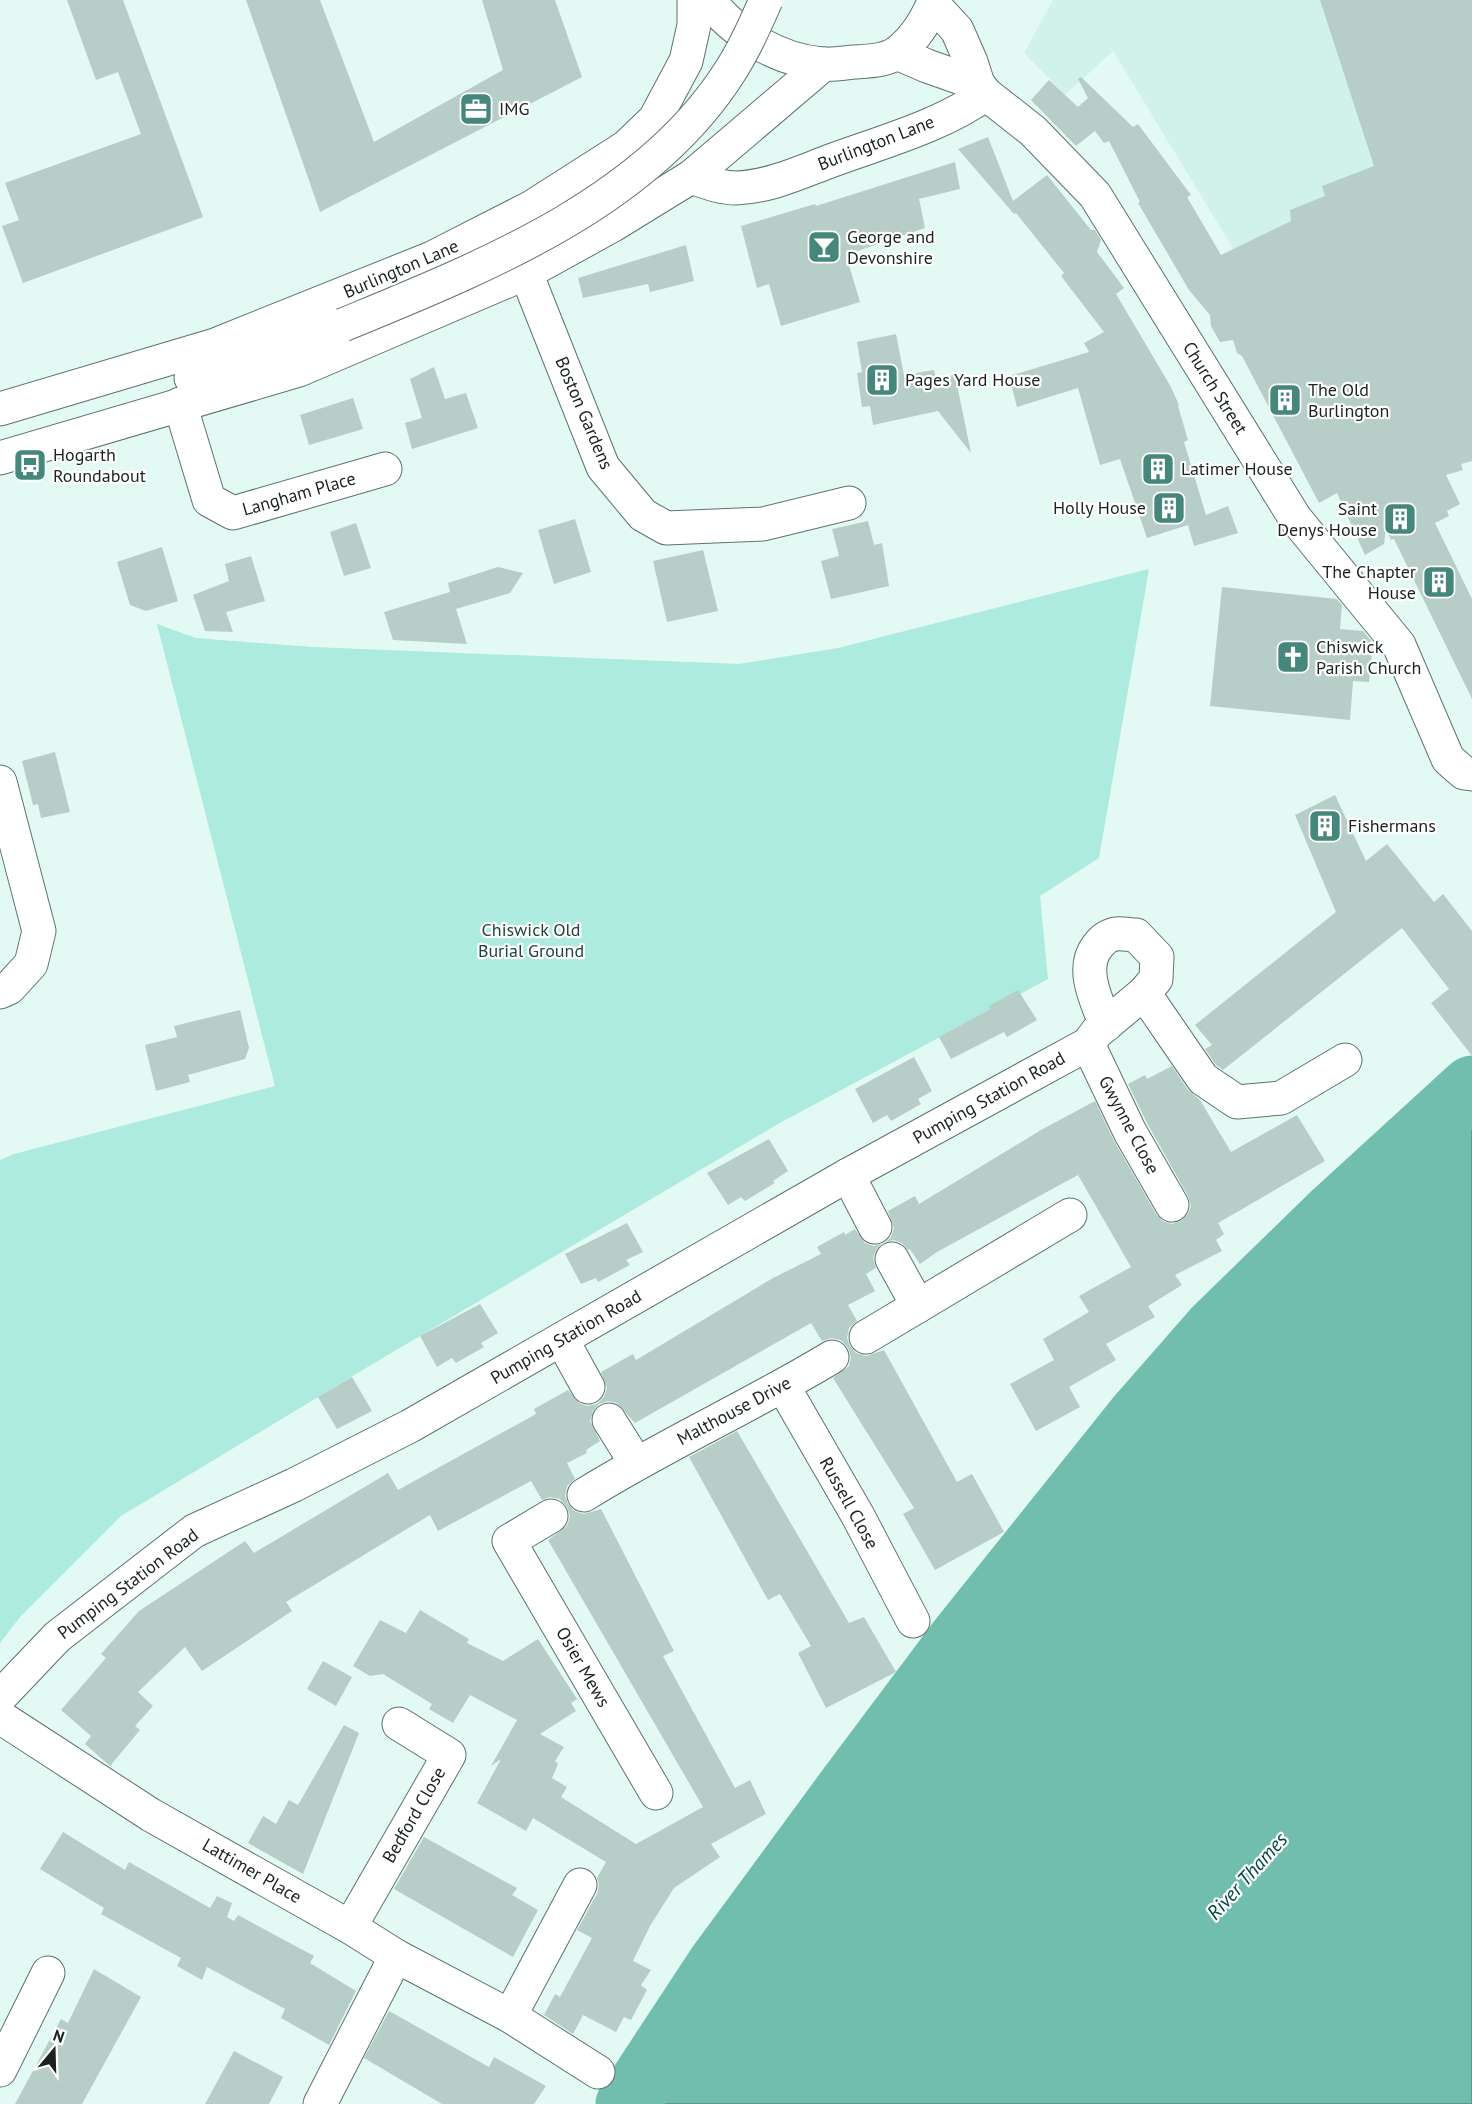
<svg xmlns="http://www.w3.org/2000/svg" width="1472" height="2104" font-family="'PT Sans',sans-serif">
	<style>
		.built { fill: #d1f2e9 }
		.green { fill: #acebdd }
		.water { fill: #71beae; stroke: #579084; stroke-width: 1.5 }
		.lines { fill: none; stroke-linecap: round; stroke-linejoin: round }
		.river { stroke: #71beae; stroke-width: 63 }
		.building { fill: #b7cdc8 }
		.minor-casing { stroke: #5d726d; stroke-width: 35 }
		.trunk-casing { stroke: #5d726d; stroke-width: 35 }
		.minor { stroke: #fff; stroke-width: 33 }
		.trunk { stroke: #fff; stroke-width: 33 }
		.trunk-bridge-casing { stroke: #5d726d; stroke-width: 35; stroke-linecap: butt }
		.trunk-bridge { stroke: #fff; stroke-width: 33 }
		.labels { text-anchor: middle; stroke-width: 4.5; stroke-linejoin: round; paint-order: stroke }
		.poi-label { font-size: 18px; fill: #1b2321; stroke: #fff; text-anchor: start }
		.street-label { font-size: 18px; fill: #1b2321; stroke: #fff }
		.park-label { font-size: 18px; fill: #1f433c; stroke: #fff }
		.water-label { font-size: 20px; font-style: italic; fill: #00483d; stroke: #fff }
	</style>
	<rect width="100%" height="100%" fill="#e3faf4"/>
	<polygon class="built" points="1053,0 1472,0 1472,333 1253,281 1113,51 1065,95 1024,53"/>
	<polygon class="green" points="1149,569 1099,858 1040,896 1048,979 778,1124 371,1365 121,1516 20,1617 0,1643 0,1160 14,1154 275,1086 157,624 196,638 312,647 739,664 838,648"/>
	<polygon class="water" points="1472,1087 1472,2104 627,2104 717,1967 844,1794 957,1643 1138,1417 1215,1329 1332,1215"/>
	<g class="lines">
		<polyline class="river" points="627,2104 717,1967 844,1794 957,1643 1138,1417 1215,1329 1332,1215 1472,1087"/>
	</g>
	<g class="building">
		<polygon points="67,0 123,0 203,217 23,283 2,226 19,220 5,183 141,134 118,72 96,80"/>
		<polygon points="246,0 320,0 374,142 503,70 482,0 555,0 582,77 320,212"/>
		<polygon points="1320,0 1472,0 1472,461 1461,464 1463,470 1446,475 1460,504 1447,511 1449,516 1435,523 1472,599 1472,699 1394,539 1391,540 1386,528 1384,544 1365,555 1337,493 1319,503 1242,356 1237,353 1233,340 1220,342 1211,326 1210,315 1189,290 1138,203 1140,202 1109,141 1104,143 1095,131 1076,146 1031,100 1049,80 1078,107 1088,98 1078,79 1081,77 1133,127 1138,124 1191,195 1187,197 1221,255 1291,221 1290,210 1325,196 1322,186 1374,166"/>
		<polygon points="988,137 1013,201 1047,175 1091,230 1095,230 1101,240 1097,252 1124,288 1116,294 1171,387 1179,405 1178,406 1188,440 1184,442 1206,515 1228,506 1238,533 1194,546 1188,525 1147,538 1120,459 1100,465 1078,388 1017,407 1009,376 1089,352 1084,343 1104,332 1061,276 1064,273 1016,213 1014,214 958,149"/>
		<polygon points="955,162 960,189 919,199 925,228 846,255 860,302 781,326 769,284 757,288 741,226 815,204 816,206"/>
		<polygon points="686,245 694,281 650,292 648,284 583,298 578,278"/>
		<polygon points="896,334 904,375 934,370 936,378 955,375 971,453 938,411 873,425 870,406 862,407 857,373 862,372 857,342"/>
		<polygon points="434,367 445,399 466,393 478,428 412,449 405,423 422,418 410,379"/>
		<polygon points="353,398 363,429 309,445 300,415"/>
		<polygon points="575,519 591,572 554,584 538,530"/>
		<polygon points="868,521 874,545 882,543 889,586 831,599 821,561 839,556 832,529"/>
		<polygon points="356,523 371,568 344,576 330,532"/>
		<polygon points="162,547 178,601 146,611 130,605 117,562"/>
		<polygon points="703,550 718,611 667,622 653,561"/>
		<polygon points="251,556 265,601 226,612 233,632 205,631 193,595 229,581 225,564"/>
		<polygon points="498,567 523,573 510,593 456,609 467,644 393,640 384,612 450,592 448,583"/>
		<polygon points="1222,587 1337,599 1342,605 1340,629 1363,631 1373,643 1369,682 1353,681 1350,720 1210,706"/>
		<polygon points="55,752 70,812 41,818 38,804 33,805 22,761"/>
		<polygon points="1335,795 1366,861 1387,844 1434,902 1443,894 1472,931 1472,1056 1431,1003 1449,989 1402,928 1223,1070 1216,1065 1205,1049 1212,1045 1195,1025 1336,912 1295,815"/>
		<polygon points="1018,990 1037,1020 1007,1037 1004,1032 951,1059 939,1037 991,1009 989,1006"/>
		<polygon points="240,1010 249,1048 245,1059 188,1075 190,1082 156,1091 145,1045 177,1037 174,1026"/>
		<polygon points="914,1057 932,1091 918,1099 921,1104 891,1121 887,1115 873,1123 855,1089"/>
		<polygon points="1172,1066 1188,1090 1200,1100 1231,1152 1297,1115 1325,1161 1218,1223 1224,1234 1216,1240 1222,1251 1175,1275 1182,1285 1148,1306 1155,1317 1106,1344 1116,1360 1069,1387 1080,1407 1036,1431 1010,1384 1054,1360 1043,1339 1089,1312 1079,1296 1131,1267 1078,1175 937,1252 920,1264 910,1249 908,1250 902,1243 893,1240 886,1242 891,1237 894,1228 888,1211 915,1196 919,1204 1041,1130 1095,1101 1114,1141 1156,1214 1163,1221 1171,1224 1181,1221 1188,1214 1191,1206 1188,1196 1147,1123 1128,1084 1145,1075 1147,1079"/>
		<polygon points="769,1139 788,1171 773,1181 775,1183 745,1201 741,1197 728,1205 707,1173"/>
		<polygon points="627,1223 643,1252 626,1260 630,1265 598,1282 596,1278 581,1284 565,1254"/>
		<polygon points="855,1229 865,1243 874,1246 881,1244 876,1250 873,1258 876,1268 866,1274 875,1291 848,1305 857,1321 849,1328 847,1338 850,1346 856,1353 866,1356 884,1350 957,1482 972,1474 1004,1532 935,1570 903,1514 914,1508 833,1378 849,1366 851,1357 848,1348 841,1340 831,1338 822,1341 811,1323 635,1423 617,1403 608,1401 599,1404 593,1411 590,1421 600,1441 586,1450 587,1453 567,1463 575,1479 567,1486 565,1496 568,1504 574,1511 584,1514 601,1509 674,1651 663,1656 735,1788 750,1780 766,1814 711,1844 720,1857 674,1888 650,1926 633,1961 651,1970 641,1985 647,1990 631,2020 624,2017 616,2032 583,2015 573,2034 544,2015 555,1994 560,1997 592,1938 577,1930 597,1894 599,1885 597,1878 606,1862 533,1818 526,1831 477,1803 501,1759 491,1766 517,1720 470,1695 453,1723 429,1709 432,1704 383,1674 370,1676 353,1666 380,1620 406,1633 420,1610 469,1639 467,1643 503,1661 538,1639 577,1699 571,1703 576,1711 540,1734 564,1747 555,1761 558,1764 552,1778 567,1787 561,1797 636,1844 703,1807 548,1540 567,1526 570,1516 567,1507 560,1499 550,1497 542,1500 531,1481 438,1531 430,1515 286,1602 292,1611 202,1671 185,1647 138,1692 153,1706 135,1726 140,1730 110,1766 85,1744 91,1736 61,1710 106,1658 101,1654 139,1611 245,1541 254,1553 388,1473 398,1490 536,1414 534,1409 568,1390 579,1403 587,1406 597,1404 604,1397 607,1388 601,1372 633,1354 636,1360 773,1278 821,1254 817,1247 844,1232 845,1235"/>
		<polygon points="480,1304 498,1333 481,1343 484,1347 456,1363 452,1358 437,1367 420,1336"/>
		<polygon points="352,1377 372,1411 337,1429 318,1397"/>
		<polygon points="737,1431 849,1623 864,1617 896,1672 826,1708 798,1653 811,1646 780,1594 768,1600 689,1457"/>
		<polygon points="323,1661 352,1677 336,1706 307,1689"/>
		<polygon points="344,1725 359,1733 303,1874 248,1843 263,1816 276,1824 289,1800 298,1805"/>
		<polygon points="63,1832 125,1870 129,1862 210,1908 217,1896 232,1903 227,1917 234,1921 238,1915 314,1956 310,1963 356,1991 329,2045 281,2018 285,2009 207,1967 202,1980 177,1966 181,1958 101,1914 104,1908 40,1869"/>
		<polygon points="424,1837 517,1888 512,1895 538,1910 513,1957 394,1889"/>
		<polygon points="94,1969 141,1997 82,2104 15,2104 61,2019 68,2023"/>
		<polygon points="389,2011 489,2067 494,2057 546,2086 534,2104 442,2104 364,2058"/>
		<polygon points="234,2051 283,2077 269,2104 205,2104"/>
	</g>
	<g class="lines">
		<g class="minor-casing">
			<g id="minor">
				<polyline points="933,4 957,30 971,62 978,84 986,94 1033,131 1095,195 1295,518 1399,645 1448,759 1464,773 1472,774"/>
				<polyline points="897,53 927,66 978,84"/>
				<path d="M691 177C706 182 720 188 736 188 770 187 803 171 833 160 885 141 941 126 986 94"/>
				<polyline points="526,273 603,467 643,515 666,528 763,524 849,503"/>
				<polyline points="180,404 209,500 233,513 385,469"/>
				<polyline points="0,782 39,931 31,964 9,988 0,992"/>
				<polyline points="1144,993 1203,1079 1237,1102 1281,1098 1345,1060"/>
				<polyline points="1088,1044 1130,1132 1172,1205"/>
				<polyline points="848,1175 875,1227"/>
				<polyline points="892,1259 918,1306 1070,1215"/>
				<polyline points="866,1337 918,1306"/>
				<polyline points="562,1340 588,1387"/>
				<polyline points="783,1386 858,1516 913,1621"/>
				<polyline points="609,1420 636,1463"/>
				<path d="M584 1495C664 1445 751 1406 832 1357"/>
				<polyline points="551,1516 509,1541 656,1793"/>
				<path d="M0 1697 57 1637 194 1531 294 1485 410 1426 848 1175 1088 1044 1097 1032 1144 993 1156 979 1157 957 1136 935C1129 935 1118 932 1112 935 1105 937 1101 942 1097 947 1080 969 1097 1002 1106 1025"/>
				<polyline points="0,1717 151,1815 350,1927 396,1956 510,2016 598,2072"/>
				<polyline points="350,1927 449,1755 399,1724"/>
				<polyline points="510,2016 580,1885"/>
				<polyline points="0,2070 48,1973"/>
				<polyline points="320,2104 396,1956"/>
			</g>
		</g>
		<g class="trunk-casing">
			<g id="trunk">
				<path d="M709 0C735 35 779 60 822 64 832 65 844 63 854 62 869 61 886 61 898 52 916 38 926 20 935 0"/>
				<polyline points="191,378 217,370 343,325"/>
				<polyline points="0,409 215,345 432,258 532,207 626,147 655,119 686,61 694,25 694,0"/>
				<polyline points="0,458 299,370 526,273 613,225 691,177 824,64"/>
			</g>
		</g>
		<use href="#minor" class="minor"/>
		<use href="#trunk" class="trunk"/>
		<g class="trunk-bridge-casing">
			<path id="trunk-bridge" d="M343 325C481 268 645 204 729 73 744 50 755 25 766 0"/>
		</g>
		<use href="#trunk-bridge" class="trunk-bridge"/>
	</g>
	<defs>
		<g id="office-square" transform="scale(1.725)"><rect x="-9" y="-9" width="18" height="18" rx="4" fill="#45877a" stroke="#fff"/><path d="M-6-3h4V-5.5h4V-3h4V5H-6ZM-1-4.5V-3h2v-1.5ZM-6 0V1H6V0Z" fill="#fff"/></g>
		<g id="bar-square" transform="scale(1.725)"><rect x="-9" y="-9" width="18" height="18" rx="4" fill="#45877a" stroke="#fff"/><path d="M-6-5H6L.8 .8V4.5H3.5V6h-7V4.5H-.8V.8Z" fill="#fff"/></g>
		<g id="building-square" transform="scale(1.725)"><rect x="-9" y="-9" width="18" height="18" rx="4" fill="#45877a" stroke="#fff"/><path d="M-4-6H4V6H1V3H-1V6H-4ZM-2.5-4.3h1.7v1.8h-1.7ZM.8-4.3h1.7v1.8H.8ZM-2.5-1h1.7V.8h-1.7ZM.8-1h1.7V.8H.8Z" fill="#fff"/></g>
		<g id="bus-square" transform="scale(1.725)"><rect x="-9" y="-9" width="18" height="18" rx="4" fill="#45877a" stroke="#fff"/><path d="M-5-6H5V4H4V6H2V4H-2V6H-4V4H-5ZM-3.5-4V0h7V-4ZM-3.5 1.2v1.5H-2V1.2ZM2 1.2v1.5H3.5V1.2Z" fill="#fff"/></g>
		<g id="church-square" transform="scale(1.725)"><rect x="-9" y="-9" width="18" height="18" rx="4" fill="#45877a" stroke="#fff"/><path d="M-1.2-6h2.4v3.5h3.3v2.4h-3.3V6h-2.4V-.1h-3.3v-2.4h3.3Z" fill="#fff"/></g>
	</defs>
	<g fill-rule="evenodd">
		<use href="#office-square" x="476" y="109"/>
		<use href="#bar-square" x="824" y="247"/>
		<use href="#building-square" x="882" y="380"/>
		<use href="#building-square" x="1285" y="400"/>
		<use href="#bus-square" x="30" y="465"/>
		<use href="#building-square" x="1158" y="469"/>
		<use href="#building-square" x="1169" y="508"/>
		<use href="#building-square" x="1400" y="519"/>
		<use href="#building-square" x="1439" y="582"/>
		<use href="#church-square" x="1293" y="657"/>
		<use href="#building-square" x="1325" y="826"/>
	</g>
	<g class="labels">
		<g class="poi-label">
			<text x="499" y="115">IMG</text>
			<text x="847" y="243">George and<tspan x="847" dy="21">Devonshire</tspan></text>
			<text x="905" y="386">Pages Yard House</text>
			<text x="1308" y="396">The Old<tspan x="1308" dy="21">Burlington</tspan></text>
			<text x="53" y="461">Hogarth<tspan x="53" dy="21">Roundabout</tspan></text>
			<text x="1181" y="475">Latimer House</text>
			<text x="1146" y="514" text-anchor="end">Holly House</text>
			<text x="1377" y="515" text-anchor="end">Saint<tspan x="1377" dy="21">Denys House</tspan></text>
			<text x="1416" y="578" text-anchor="end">The Chapter<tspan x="1416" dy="21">House</tspan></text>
			<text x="1316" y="653">Chiswick<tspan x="1316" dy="21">Parish Church</tspan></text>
			<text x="1348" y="832">Fishermans</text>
		</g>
		<g class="street-label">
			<text transform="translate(876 143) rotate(-21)" y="6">Burlington Lane</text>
			<text transform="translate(401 269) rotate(-23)" y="6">Burlington Lane</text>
			<text transform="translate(1215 388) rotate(58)" y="6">Church Street</text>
			<text transform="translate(584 413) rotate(67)" y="6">Boston Gardens</text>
			<text transform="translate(299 494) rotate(-16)" y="6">Langham Place</text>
			<text transform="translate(989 1098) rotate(-29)" y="6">Pumping Station Road</text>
			<text transform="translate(1129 1125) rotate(62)" y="6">Gwynne Close</text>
			<text transform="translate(566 1337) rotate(-30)" y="6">Pumping Station Road</text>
			<text transform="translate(734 1411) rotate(-28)" y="6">Malthouse Drive</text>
			<text transform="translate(849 1503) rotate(61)" y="6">Russell Close</text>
			<text transform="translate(128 1584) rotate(-37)" y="6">Pumping Station Road</text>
			<text transform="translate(583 1667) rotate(60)" y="6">Osier Mews</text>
			<text transform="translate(414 1815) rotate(-60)" y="6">Bedford Close</text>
			<text transform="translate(252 1871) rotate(30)" y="6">Lattimer Place</text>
		</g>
		<g class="park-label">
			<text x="531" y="936">Chiswick Old<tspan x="531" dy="21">Burial Ground</tspan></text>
		</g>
		<g class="water-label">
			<text transform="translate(1247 1876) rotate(-48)" y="7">River Thames</text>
		</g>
	</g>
	<g transform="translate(54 2050) rotate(19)" stroke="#ffffff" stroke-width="4.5" paint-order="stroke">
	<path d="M0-4.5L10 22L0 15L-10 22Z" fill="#1b2321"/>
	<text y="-9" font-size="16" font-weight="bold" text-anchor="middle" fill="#1b2321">N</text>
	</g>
</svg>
